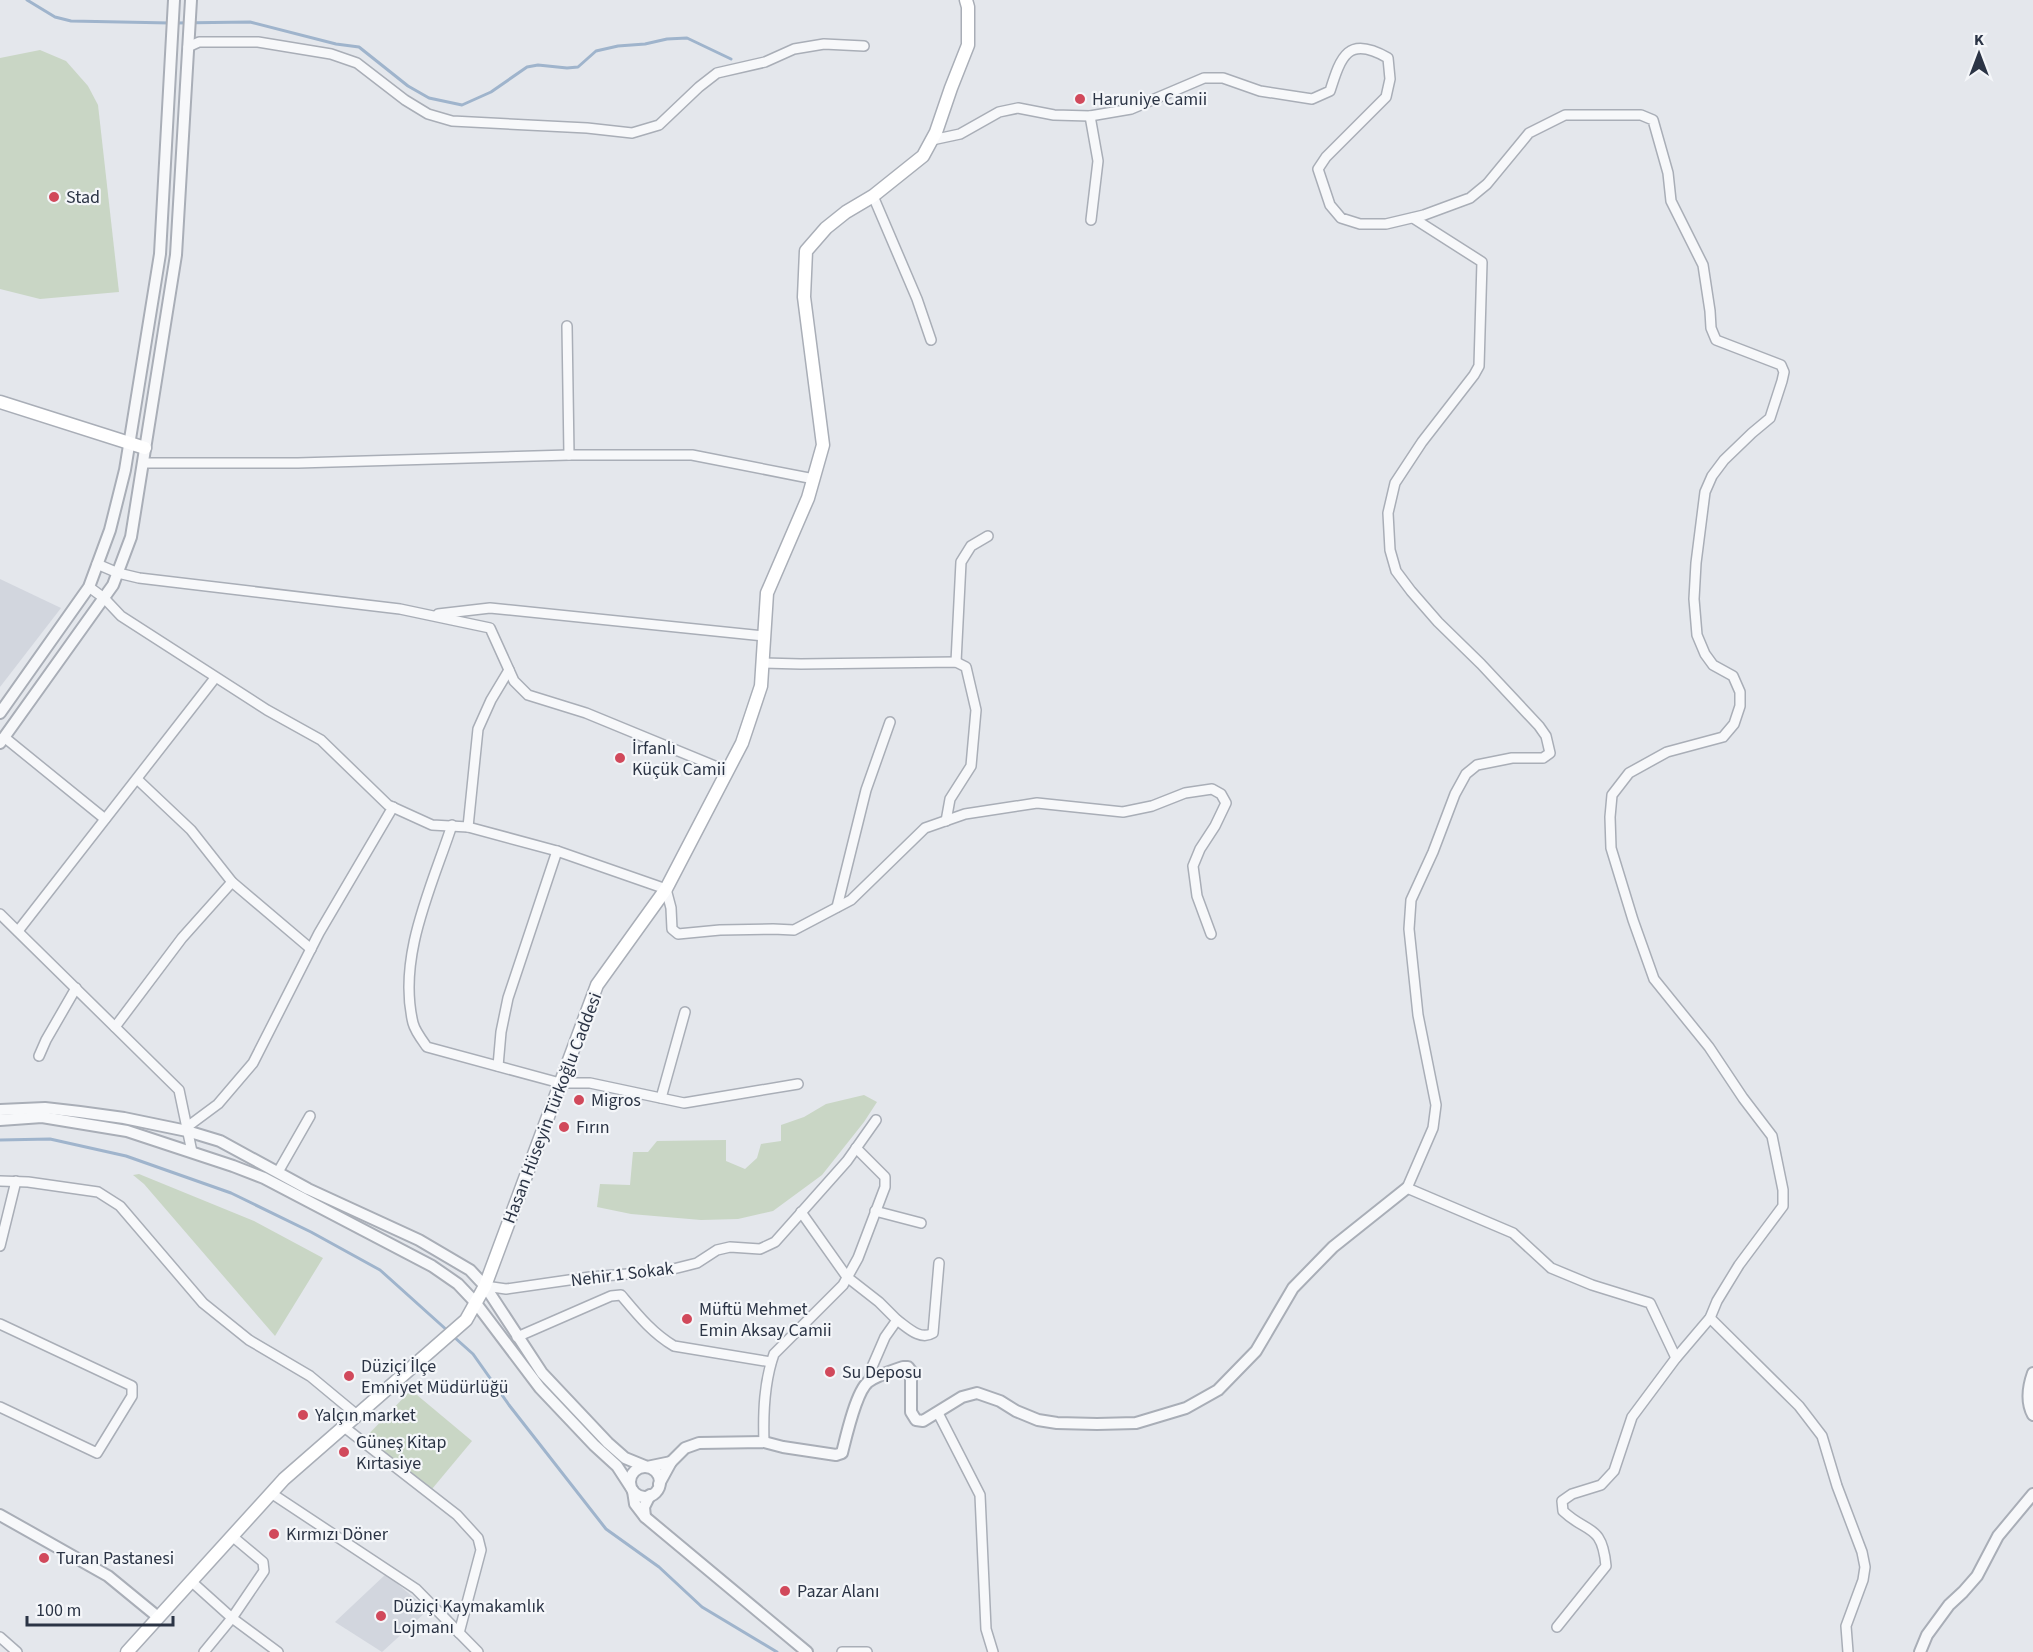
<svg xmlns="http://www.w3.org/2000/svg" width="2033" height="1652" font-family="'Source Sans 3',sans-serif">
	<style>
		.built { fill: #d2d6de }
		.green { fill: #c9d6c5 }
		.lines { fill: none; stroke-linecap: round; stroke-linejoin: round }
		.stream { stroke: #9fb4cc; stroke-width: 3 }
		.minor-casing { stroke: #a9aeb7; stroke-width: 12 }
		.tertiary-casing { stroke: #a9aeb7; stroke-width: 14 }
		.secondary-casing { stroke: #a9aeb7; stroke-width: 15 }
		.minor { stroke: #f7f8fa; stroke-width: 9 }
		.tertiary { stroke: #f7f8fa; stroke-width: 10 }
		.secondary { stroke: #fff; stroke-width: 12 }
		.poi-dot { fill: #d1495b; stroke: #f4f6f9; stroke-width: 2 }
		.labels { text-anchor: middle; stroke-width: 4.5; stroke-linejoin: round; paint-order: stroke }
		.poi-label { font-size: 18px; fill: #2b3445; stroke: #f4f6f9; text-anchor: start }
		.street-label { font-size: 18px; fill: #2b3445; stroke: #f4f6f9 }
	</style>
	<rect width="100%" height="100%" fill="#e4e7ec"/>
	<g class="built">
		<polygon points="0,579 61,608 0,687"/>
		<polygon points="386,1574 428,1610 382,1652 335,1622"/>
	</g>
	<g class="green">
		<polygon points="40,50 66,61 88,86 98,105 119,292 40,299 0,289 0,58"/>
		<polygon points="864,1095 877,1102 864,1122 822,1175 773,1211 738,1219 701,1220 631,1214 597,1207 600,1184 630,1185 633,1152 648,1152 657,1141 726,1140 726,1161 745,1169 757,1158 761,1144 781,1141 781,1125 804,1117 826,1104"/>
		<polygon points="139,1174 254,1221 323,1258 275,1336 144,1184 133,1175"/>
		<polygon points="411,1390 472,1441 432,1489 364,1439"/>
	</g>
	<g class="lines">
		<g class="stream">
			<polyline points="27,0 55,17 71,21 170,23"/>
			<polyline points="176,23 250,22 336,44 359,47 408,86 429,98 462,105 491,92 527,67 538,65 567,68 578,67 596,51 618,46 645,44 667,39 687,38 731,59"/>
			<polyline points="0,1140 50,1139 126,1156 231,1193 311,1232 380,1270 449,1332"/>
			<polyline points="454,1337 473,1354 509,1405 606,1529 659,1567 702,1607 777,1652"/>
		</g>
		<g class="minor-casing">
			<g id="minor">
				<polyline points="188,47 199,42 258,42 331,54 357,63 405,100 428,114 452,121 587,128 632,133 659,125 699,87 717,73 765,62 794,49 824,44 864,46"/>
				<polyline points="1090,116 1098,161 1091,220"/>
				<path d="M932 140 960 134 999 112 1018 108 1054 115 1090 116 1131 109 1204 78H1223L1260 91 1312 99 1330 91C1341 56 1348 35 1388 58L1390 79 1386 97 1326 157 1318 169 1330 205 1341 218 1360 224H1386L1424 215 1470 198 1487 184 1529 133 1565 115H1641L1653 120 1668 173 1671 201 1703 265 1710 311 1711 328 1716 340 1781 365 1784 372 1782 381 1770 418 1752 433 1724 460 1712 476 1705 492 1696 563 1694 599 1697 635 1705 654 1713 665 1733 676 1740 692V706L1734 724 1723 737 1667 752 1629 773 1612 795 1610 817 1611 848 1633 920 1654 979 1709 1047 1743 1098 1772 1136 1783 1190V1206L1739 1265 1717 1301 1710 1318 1676 1358 1632 1417 1614 1471 1601 1485 1572 1494 1562 1501 1563 1511C1587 1534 1602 1523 1606 1566L1557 1627"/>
				<polyline points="873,196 917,299 931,340"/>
				<polyline points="1413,218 1482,262 1479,366 1474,375 1422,442 1395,483 1388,513 1390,550 1396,571 1411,591 1438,622 1481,664 1539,726 1546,736 1550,753 1543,758 1512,758 1477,765 1466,774 1455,794 1433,852 1411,900 1409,929 1418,1015 1436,1105 1433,1128 1407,1188 1513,1233 1551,1268 1592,1285 1650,1303 1676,1358"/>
				<polyline points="567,326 569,455"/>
				<polyline points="143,463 298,463 569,455 692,455 814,479"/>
				<polyline points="97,564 118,573 139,578 400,609 490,628 514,681 528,695 586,713 727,771"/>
				<polyline points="89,587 104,598 121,616 267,710 321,740 388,805 432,825 468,827 557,851 666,889 671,908 672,929 678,934 720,930 773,929 794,930 851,900 925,828 965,814 1037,803 1123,812 1152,806 1185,793 1212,789 1221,794 1226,803 1215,826 1200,849 1193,866 1197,896 1211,934"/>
				<polyline points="438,614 490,608 764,636"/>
				<polyline points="956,662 961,562 971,546 988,536"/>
				<polyline points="763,663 801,664 956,662 966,667 976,710 971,766 950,799 946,821"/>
				<polyline points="4,737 105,819"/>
				<polyline points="137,779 191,830 232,882 311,949"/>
				<path d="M452 825C432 886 397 957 413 1023 415 1031 422 1040 427 1047L560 1083H590L684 1103 798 1084"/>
				<polyline points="468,827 478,729 491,700 509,670"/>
				<polyline points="837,907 866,790 890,722"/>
				<polyline points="0,914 179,1090 192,1152"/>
				<polyline points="18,931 215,678"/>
				<polyline points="115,1027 182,938 232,882"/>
				<polyline points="39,1056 46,1040 76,988"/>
				<polyline points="498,1066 501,1032 508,998 557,851"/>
				<polyline points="661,1098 685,1012"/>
				<polyline points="187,1127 218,1104 253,1063 319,933 393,807"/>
				<polyline points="278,1172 310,1116"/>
				<polyline points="0,1181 28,1182 98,1192 120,1206 203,1303 249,1340 310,1376 357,1415"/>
				<polyline points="875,1211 921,1223"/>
				<polyline points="801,1212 847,1277 879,1302 897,1320 885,1337 872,1367 869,1381"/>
				<polyline points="0,1246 16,1181"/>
				<polyline points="485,1286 506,1289 590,1277 665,1271 697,1263 717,1250 730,1247 760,1249 775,1242 847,1161 876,1120"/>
				<polyline points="1710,1318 1799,1406 1822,1436 1837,1486 1862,1552 1865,1567 1863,1580 1846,1626 1848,1652"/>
				<path d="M897 1320C907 1327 920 1341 933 1333L939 1263"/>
				<polyline points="0,1324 132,1386 132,1396 97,1453 0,1407"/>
				<path d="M517 1337 611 1296 621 1295C637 1314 652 1333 674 1346L771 1362"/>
				<polyline points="938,1413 980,1495 986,1629 993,1652"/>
				<polyline points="344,1427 457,1515 478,1538 481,1550 459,1633"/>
				<path d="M764 1442C763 1412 764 1382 774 1354L843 1285 858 1258 885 1187V1177L856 1148"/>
				<polyline points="271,1493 416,1589 478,1652"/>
				<polyline points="192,1582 232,1618 278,1652"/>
				<polyline points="0,1637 17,1652"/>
				<polyline points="204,1652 232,1618 264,1571 263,1562 232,1536"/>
				<polyline points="842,1652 867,1652"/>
			</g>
		</g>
		<g class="tertiary-casing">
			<g id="tertiary">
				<polyline points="0,713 89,587 110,530 125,470 160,254 174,0"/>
				<polyline points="0,743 113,585 131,537 176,255 191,0"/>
				<polyline points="0,1110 45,1108 80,1112 124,1118 187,1131 220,1141 308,1189 419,1240 470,1270 485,1286 542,1373 608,1443 625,1458 647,1467 671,1462 659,1484"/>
				<polyline points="0,1120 42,1117 127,1131 233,1166 264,1178 432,1266 458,1284 475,1302 540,1388 594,1445 617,1466 630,1486"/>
				<path d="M2033 1373C2028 1387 2026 1402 2033 1415"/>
				<path d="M671 1462 685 1448 699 1443 764 1442 783 1447 836 1455 842 1453C846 1437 856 1392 868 1382 877 1375 892 1371 903 1367H908L911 1371V1412L916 1420 923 1421 962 1397 977 1393 1000 1401 1016 1411 1038 1420 1057 1423 1097 1424 1136 1423 1186 1408 1218 1390 1256 1351 1293 1288 1333 1247 1407 1188"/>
				<circle cx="645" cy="1482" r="15"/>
				<polyline points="633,1491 635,1504 645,1517 644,1507 650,1495"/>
				<polyline points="0,1515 108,1576 158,1617"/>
				<polyline points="645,1517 807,1652"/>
				<polyline points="1920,1652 1927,1635 1949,1605 1963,1592 1977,1576 1998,1536 2033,1494"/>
			</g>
		</g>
		<g class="secondary-casing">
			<g id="secondary">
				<polyline points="0,402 145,448"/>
				<polyline points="127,1652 284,1479 466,1320 485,1286 597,985 666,889 742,743 761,686 767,593 808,498 823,445 804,297 806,251 826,228 846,212 873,196 923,156 936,132 951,88 968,45 968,7 966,0"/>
			</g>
		</g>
		<use href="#minor" class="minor"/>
		<use href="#tertiary" class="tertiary"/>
		<use href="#secondary" class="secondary"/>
	</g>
	<g class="poi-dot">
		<circle cx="1080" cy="99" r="6"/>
		<circle cx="54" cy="197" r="6"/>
		<circle cx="620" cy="758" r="6"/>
		<circle cx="579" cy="1100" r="6"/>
		<circle cx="564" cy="1127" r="6"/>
		<circle cx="687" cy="1319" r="6"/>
		<circle cx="830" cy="1372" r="6"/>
		<circle cx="349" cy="1376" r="6"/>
		<circle cx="303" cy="1415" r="6"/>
		<circle cx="344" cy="1452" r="6"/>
		<circle cx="274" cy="1534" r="6"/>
		<circle cx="44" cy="1558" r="6"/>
		<circle cx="785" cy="1591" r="6"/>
		<circle cx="381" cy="1616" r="6"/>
	</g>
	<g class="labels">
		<g class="poi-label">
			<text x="1092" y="105">Haruniye Camii</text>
			<text x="66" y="203">Stad</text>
			<text x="632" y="754">İrfanlı<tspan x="632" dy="21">Küçük Camii</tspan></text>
			<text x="591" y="1106">Migros</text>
			<text x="576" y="1133">Fırın</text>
			<text x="699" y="1315">Müftü Mehmet<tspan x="699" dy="21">Emin Aksay Camii</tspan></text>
			<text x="361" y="1372">Düziçi İlçe<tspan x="361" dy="21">Emniyet Müdürlüğü</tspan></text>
			<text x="842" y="1378">Su Deposu</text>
			<text x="315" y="1421">Yalçın market</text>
			<text x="356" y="1448">Güneş Kitap<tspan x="356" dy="21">Kırtasiye</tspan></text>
			<text x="286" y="1540">Kırmızı Döner</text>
			<text x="56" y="1564">Turan Pastanesi</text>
			<text x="797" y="1597">Pazar Alanı</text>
			<text x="393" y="1612">Düziçi Kaymakamlık<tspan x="393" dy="21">Lojmanı</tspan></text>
		</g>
		<g class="street-label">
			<text transform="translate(552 1108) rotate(-69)" y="6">Hasan Hüseyin Türkoğlu Caddesi</text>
			<text transform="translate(622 1274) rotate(-7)" y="6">Nehir 1 Sokak</text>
		</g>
	</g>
	<g transform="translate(1979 54)" stroke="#f4f6f9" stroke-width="4.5" paint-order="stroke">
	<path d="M0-4.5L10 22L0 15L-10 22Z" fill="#2b3445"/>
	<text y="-9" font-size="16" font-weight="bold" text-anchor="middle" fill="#2b3445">K</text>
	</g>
	<path d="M27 1616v9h146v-9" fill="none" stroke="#2b3445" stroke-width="3"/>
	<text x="36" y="1616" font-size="18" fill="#2b3445" stroke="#f4f6f9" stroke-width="4.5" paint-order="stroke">100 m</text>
</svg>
